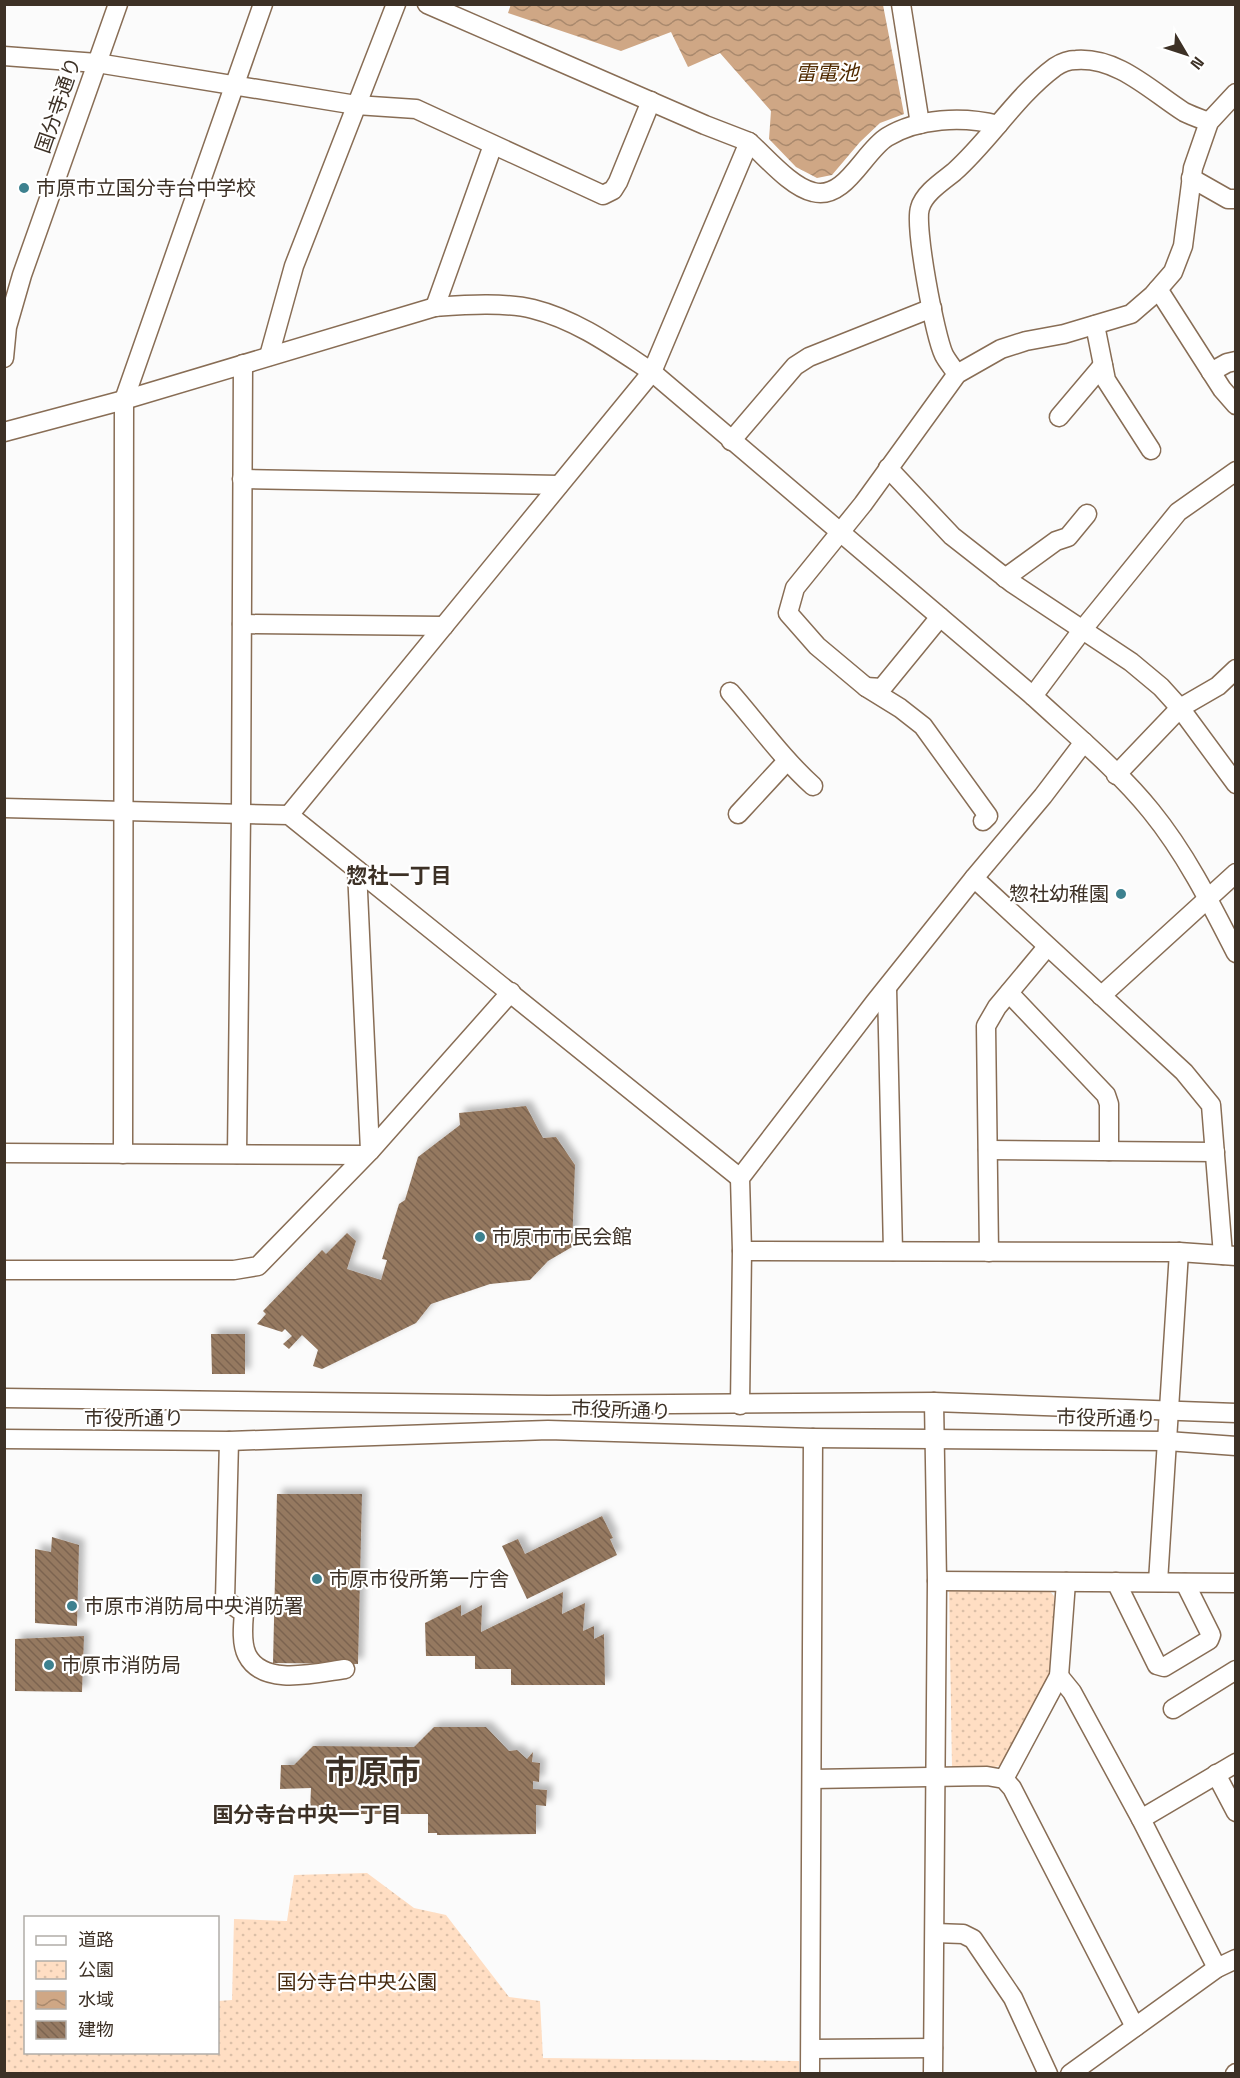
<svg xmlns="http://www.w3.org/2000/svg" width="1240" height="2078" font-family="'Space Grotesk','Noto Sans JP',sans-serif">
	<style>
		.park { fill: url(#park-dots) }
		.water { fill: url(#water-waves) }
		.building { fill: url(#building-back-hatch); filter: url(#shadow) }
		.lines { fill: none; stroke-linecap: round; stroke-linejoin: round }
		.minor-casing { stroke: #886d55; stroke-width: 21 }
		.minor { stroke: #fff; stroke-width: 18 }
		.poi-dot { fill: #3d818f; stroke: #fff; stroke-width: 2 }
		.labels { text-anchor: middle; stroke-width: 4.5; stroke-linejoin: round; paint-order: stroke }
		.street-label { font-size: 20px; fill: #3d3126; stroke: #fff }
		.poi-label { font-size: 20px; fill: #3d3126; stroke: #fff; text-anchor: start }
		.park-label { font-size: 20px; fill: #462a0f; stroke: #fff }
		.water-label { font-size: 21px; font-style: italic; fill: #502a00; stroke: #fff }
		.neighbourhood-label { font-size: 21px; font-weight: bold; fill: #3d3126; stroke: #fff }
		.town-label { font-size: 32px; font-weight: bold; fill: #3d3126; stroke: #fff }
	</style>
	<defs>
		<pattern id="park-dots" width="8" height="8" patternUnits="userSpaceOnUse" patternTransform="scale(1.5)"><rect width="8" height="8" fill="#ffdec3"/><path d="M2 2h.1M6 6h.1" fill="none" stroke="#dbbfa7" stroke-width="1.8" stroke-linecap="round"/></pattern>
		<pattern id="water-waves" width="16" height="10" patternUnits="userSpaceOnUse" patternTransform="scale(1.5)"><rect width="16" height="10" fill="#cfa785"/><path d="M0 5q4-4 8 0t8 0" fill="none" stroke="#a9896d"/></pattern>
		<pattern id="building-back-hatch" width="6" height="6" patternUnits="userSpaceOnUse" patternTransform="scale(1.5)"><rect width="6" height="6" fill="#957961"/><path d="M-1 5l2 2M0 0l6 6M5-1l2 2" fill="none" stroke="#7b6450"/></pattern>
		<filter id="shadow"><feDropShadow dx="5.5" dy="-5.5" stdDeviation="3" flood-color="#0004"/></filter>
	</defs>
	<rect width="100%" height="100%" fill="#fbfbfb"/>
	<g class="park">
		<polygon points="949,1588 1047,1588 1054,1596 1053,1672 1002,1765 995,1767 952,1767"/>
		<polygon points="367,1873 414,1908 446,1915 509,1997 540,2001 543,2058 799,2061 799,2073 5,2073 5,2000 25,2000 26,2052 218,2052 218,2001 232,2000 234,1919 287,1921 294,1875"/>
	</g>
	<polygon class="water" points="511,4 883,5 904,114 880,123 860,142 832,175 817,178 796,167 769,139 771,111 720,53 688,67 671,32 621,51 508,13"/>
	<g class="building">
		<polygon points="526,1106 543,1138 556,1137 575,1165 572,1247 548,1261 530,1280 490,1284 431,1304 416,1323 322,1369 313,1366 318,1350 302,1335 289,1349 283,1344 292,1336 285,1329 282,1332 257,1324 266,1314 263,1311 322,1250 326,1254 347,1233 356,1241 347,1269 381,1280 387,1260 382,1259 399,1204 405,1200 418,1157 460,1125 459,1113"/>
		<polygon points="211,1334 245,1334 245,1374 212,1374"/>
		<polygon points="277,1494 362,1494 358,1664 273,1663"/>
		<polygon points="602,1516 613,1538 610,1539 617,1555 527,1599 502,1546 518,1539 525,1554"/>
		<polygon points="52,1537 79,1545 77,1626 35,1623 35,1549 51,1552"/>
		<polygon points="563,1592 562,1614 585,1603 583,1631 594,1626 594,1639 604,1634 605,1685 511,1685 511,1669 475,1669 475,1656 426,1656 425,1623 461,1605 461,1616 482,1605 481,1632"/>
		<polygon points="84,1636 82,1692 15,1691 15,1639"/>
		<polygon points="434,1727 486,1727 509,1751 517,1750 527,1759 533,1752 532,1762 540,1763 539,1782 533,1781 533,1789 547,1790 546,1806 536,1805 536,1834 437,1835 437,1833 428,1833 428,1814 340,1814 340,1810 310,1810 311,1788 280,1789 281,1765 294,1765 313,1746 414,1747"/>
	</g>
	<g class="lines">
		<g class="minor-casing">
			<g id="minor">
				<polyline points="901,4 920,124"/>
				<polyline points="4,56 97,63 356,105 416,109 603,195 613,190 618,182 651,101"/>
				<path d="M749 142C767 158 791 187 813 192 845 201 864 151 887 137 918 118 963 116 998 125"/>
				<polyline points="1191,178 1228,199 1236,199"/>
				<polyline points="1158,289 1222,389 1236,405"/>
				<polyline points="435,307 493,145"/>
				<polyline points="1095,325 1106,380 1151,450"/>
				<polyline points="269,356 294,266 396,4"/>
				<polyline points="4,358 7,327 22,275 118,4"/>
				<polyline points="1211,372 1227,363 1236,361"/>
				<path d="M957 374C953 368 947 361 944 355 935 336 914 226 920 208 924 193 943 181 954 172 990 140 1016 96 1055 67 1061 63 1068 60 1076 60 1118 57 1151 91 1184 112 1192 116 1201 119 1209 122"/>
				<polyline points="1059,417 1103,365"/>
				<path d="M4 432 124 400 435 307C464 305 505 302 533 309 577 320 614 347 652 372L1033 696C1072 732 1118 770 1151 811 1186 854 1211 904 1236 953"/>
				<polyline points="731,441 795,366 809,357 932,308"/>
				<polyline points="888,468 952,536 1012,583 1131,662 1161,687 1180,708 1236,784"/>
				<polyline points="242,479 559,485"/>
				<polyline points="1005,578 1056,541 1068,537 1087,514"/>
				<polyline points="242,624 444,626"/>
				<polyline points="866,687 882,688 940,617"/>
				<path d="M730 692C758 724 782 758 813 786"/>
				<polyline points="1033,696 1083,629 1178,512 1236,471"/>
				<polyline points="1116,775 1180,708 1218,686 1236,669"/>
				<polyline points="4,808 289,815 740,1178"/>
				<polyline points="738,814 787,761"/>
				<polyline points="289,815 652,372 749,142 705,125 427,4"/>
				<polyline points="983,821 988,816 923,726 900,708 866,687 817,646 788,613 795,588 863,504 957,374 1001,349 1026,341 1064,334 1131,314 1153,295 1173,272 1183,246 1193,168 1209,122 1236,93"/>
				<polyline points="357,870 370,1151"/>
				<polyline points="974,878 1184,1072 1211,1105 1223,1255"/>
				<polyline points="887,988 893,1251"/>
				<polyline points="1009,993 1106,1095 1109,1104 1109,1151"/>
				<polyline points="1101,996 1236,873"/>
				<polyline points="988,1150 1215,1152"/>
				<polyline points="4,1153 365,1155"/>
				<polyline points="123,1154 124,400 263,4"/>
				<polyline points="237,1154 241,814 243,364"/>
				<polyline points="742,1251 1179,1252 1236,1256"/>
				<polyline points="989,1252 986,1026 997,1007 1047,947"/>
				<polyline points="4,1270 234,1270 258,1266 370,1151 511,992"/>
				<polyline points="4,1398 548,1405 934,1402 1236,1413"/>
				<polyline points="740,1405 742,1251 740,1178 875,1002 974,878 1043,796 1084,742"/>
				<polyline points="4,1439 229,1441 548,1430 813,1438 1167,1441 1236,1446"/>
				<path d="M229 1441 225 1600 244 1613C243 1625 241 1643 247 1655 263 1687 316 1673 345 1669"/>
				<polyline points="937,1581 1236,1583"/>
				<polyline points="1116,1582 1157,1665 1164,1667 1209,1640 1211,1635 1185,1583"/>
				<polyline points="1158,1582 1179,1252"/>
				<polyline points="1059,1676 1072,1692 1141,1819 1217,1968"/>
				<polyline points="1173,1709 1236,1670"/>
				<polyline points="1216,1774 1236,1812"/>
				<polyline points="812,1779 987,1776 1004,1779 1012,1788 1135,2027"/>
				<polyline points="1004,1779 1059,1676 1066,1582"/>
				<polyline points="1141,1819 1236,1763"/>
				<polyline points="935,1933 963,1934 973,1939 1013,1998 1048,2074"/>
				<polyline points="811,2049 933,2048"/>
				<polyline points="810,2074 813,1438"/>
				<polyline points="933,2074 937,1581 934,1402"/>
				<polyline points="1070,2074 1217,1968 1236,1959"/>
				<polyline points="1235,2074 1236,2073"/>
			</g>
		</g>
		<use href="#minor" class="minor"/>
	</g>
	<g class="poi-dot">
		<circle cx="24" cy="188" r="6"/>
		<circle cx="1121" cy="894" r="6"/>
		<circle cx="480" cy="1237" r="6"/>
		<circle cx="317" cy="1579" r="6"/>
		<circle cx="72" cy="1606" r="6"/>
		<circle cx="49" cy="1665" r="6"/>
	</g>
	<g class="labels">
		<g class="street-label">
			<text transform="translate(58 105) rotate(-71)" y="7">国分寺通り</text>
			<text transform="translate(621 1410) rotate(2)" y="7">市役所通り</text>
			<text x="134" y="1425">市役所通り</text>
			<text transform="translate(1106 1418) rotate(1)" y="7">市役所通り</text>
		</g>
		<g class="poi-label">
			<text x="36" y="195">市原市立国分寺台中学校</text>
			<text x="1109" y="901" text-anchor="end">惣社幼稚園</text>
			<text x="492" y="1244">市原市市民会館</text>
			<text x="329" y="1586">市原市役所第一庁舎</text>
			<text x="84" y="1613">市原市消防局中央消防署</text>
			<text x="61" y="1672">市原市消防局</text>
		</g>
		<g class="park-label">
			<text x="357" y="1989">国分寺台中央公園</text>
		</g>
		<g class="water-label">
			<text x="827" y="80">雷電池</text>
		</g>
		<g class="neighbourhood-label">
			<text x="399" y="883">惣社一丁目</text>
			<text x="307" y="1822">国分寺台中央一丁目</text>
		</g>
		<g class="town-label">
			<text x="373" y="1783">市原市</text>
		</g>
	</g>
	<rect width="1240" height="2078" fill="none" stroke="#3d3126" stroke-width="12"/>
	<rect x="24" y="1916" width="195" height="138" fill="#ffffff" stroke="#b1ada8" stroke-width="1.5"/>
	<rect x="36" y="1936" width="30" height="9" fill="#ffffff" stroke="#b1ada8" stroke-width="1.5"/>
	<text x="78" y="1946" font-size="18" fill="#3d3126">道路</text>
	<rect x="36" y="1961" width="30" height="18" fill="url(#park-dots)" stroke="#b1ada8" stroke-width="1.5"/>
	<text x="78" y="1976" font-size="18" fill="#3d3126">公園</text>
	<rect x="36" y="1991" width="30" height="18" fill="url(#water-waves)" stroke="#b1ada8" stroke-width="1.5"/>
	<text x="78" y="2006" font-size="18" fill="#3d3126">水域</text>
	<rect x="36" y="2021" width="30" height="18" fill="url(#building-back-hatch)" stroke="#b1ada8" stroke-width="1.5"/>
	<text x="78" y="2036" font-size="18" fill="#3d3126">建物</text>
	<g transform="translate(1186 54) rotate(129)" stroke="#ffffff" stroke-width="4.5" paint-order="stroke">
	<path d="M0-4.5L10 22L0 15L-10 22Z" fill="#3d3126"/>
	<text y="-9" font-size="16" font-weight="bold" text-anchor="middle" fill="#3d3126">N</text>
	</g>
</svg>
